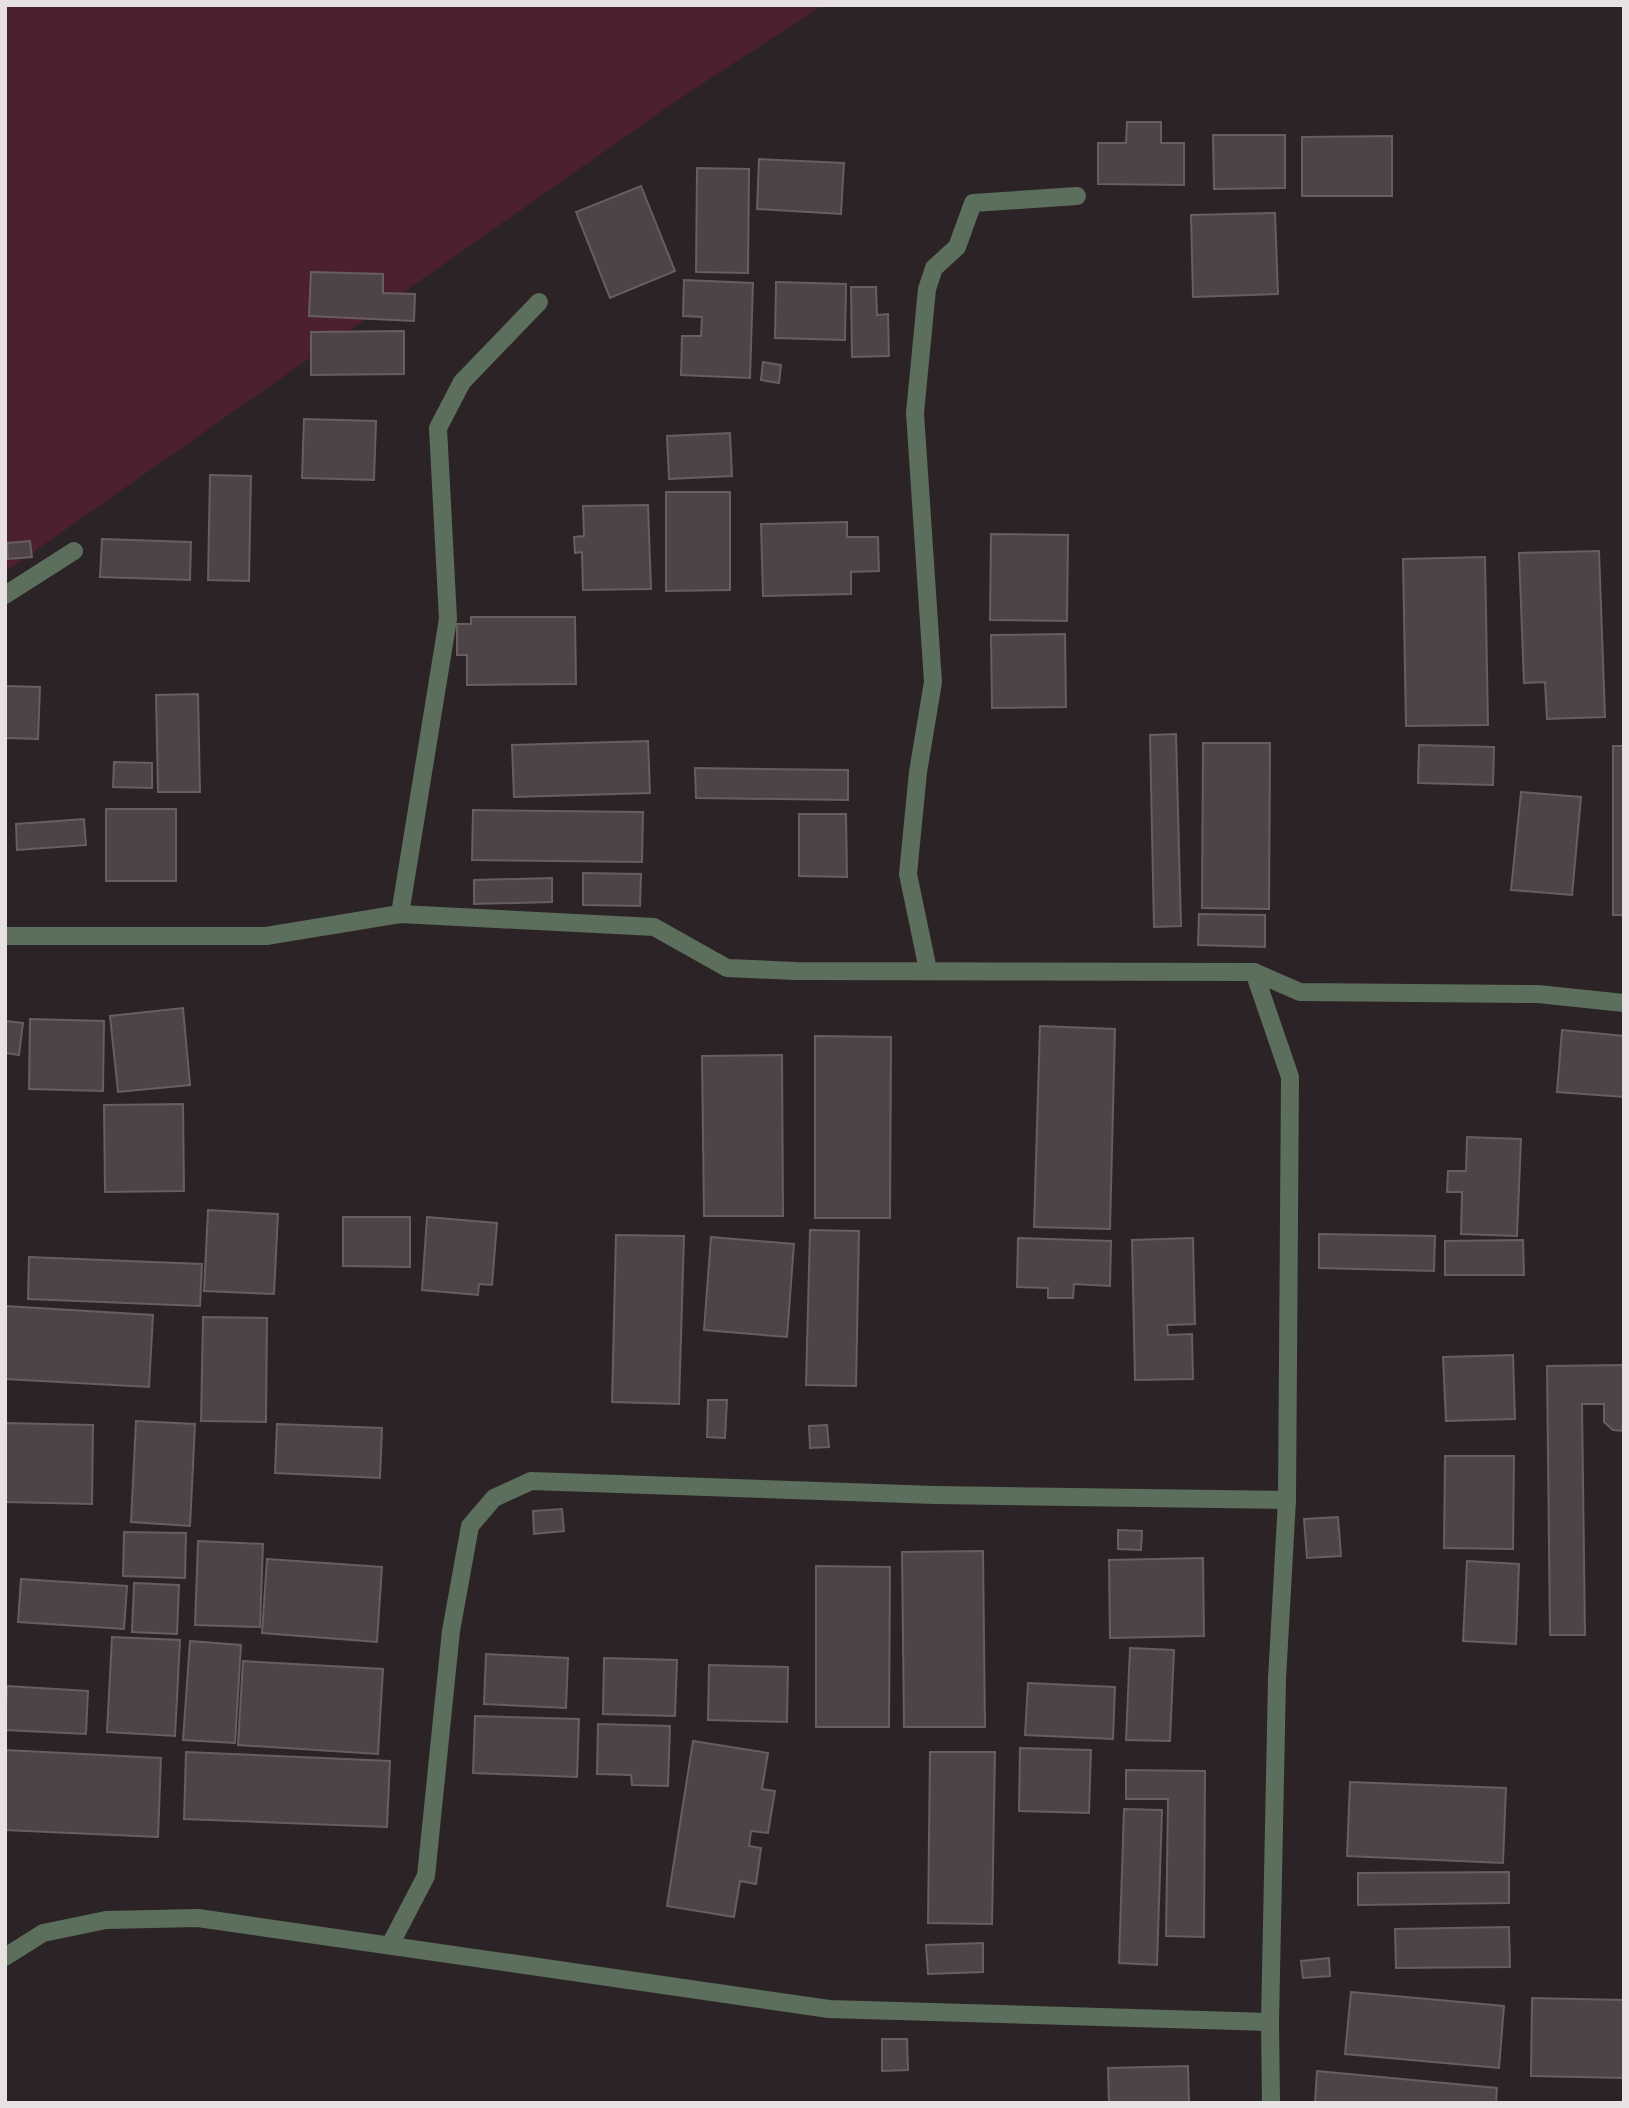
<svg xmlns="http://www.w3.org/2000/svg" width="1629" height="2108" font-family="'Open Sans',sans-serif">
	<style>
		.green { fill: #4c202f }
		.building { fill: #4e4446; stroke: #685d60; stroke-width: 2 }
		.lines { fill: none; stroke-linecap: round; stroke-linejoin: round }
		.street { stroke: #5c6e5c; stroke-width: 18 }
	</style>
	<rect width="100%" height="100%" fill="#2c2326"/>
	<polygon class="green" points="5,5 823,5 679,99 5,572"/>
	<g class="building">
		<polygon points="1127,122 1161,122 1161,143 1184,143 1184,185 1098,184 1098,143 1126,143"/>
		<polygon points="1213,135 1285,135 1285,188 1214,189"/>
		<polygon points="1392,136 1392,196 1302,196 1302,137"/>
		<polygon points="759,159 844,163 841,214 757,209"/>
		<polygon points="697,168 749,169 748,273 696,272"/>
		<polygon points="641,186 675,271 610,298 576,212"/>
		<polygon points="1275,213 1278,294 1193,297 1191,215"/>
		<polygon points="311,272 383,274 383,293 415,294 414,321 309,316"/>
		<polygon points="684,280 753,283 750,378 681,375 682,336 701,336 702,317 683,316"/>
		<polygon points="776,282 846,284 845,340 775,338"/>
		<polygon points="851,287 876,287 877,315 888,314 889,356 852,357"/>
		<polygon points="404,331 404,374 311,375 311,332"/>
		<polygon points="763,362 781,365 779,383 761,380"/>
		<polygon points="304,419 376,421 374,480 302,478"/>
		<polygon points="730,433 732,476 669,479 667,436"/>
		<polygon points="210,475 251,476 249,581 208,580"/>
		<polygon points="666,492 730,492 730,590 666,591"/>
		<polygon points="648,505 651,589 583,590 582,552 575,553 574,537 584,536 583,506"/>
		<polygon points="847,522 847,537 878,537 879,571 851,572 851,594 763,596 761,524"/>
		<polygon points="991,534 1068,535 1067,621 990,620"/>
		<polygon points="102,539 191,542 190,580 100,577"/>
		<polygon points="30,541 32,557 8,559 7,543"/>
		<polygon points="1599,551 1605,717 1547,719 1545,682 1524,683 1519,553"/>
		<polygon points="1485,557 1488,725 1406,726 1403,559"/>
		<polygon points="471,617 575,617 576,684 467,685 467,655 457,655 457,624 471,624"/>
		<polygon points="1065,634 1066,707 992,708 991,635"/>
		<polygon points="5,686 40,687 38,739 5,738"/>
		<polygon points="198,694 200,792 158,792 156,695"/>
		<polygon points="1176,734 1181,926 1154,927 1150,735"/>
		<polygon points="648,741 650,793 514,797 512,745"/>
		<polygon points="1203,743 1270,743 1269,909 1202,908"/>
		<polygon points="1419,745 1494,747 1493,785 1418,783"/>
		<rect x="1613" y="746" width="11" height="169"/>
		<polygon points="114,762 152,763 152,788 113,787"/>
		<polygon points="695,768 848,770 848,800 696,798"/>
		<polygon points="1521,792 1581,797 1572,895 1511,890"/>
		<rect x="106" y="809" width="70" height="72"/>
		<polygon points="473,810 643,812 642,862 472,860"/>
		<polygon points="799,814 846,814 847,877 799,876"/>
		<polygon points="84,819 86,845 17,850 16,824"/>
		<polygon points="583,873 641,874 640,906 583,905"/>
		<polygon points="552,878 552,902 474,904 474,880"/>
		<polygon points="1199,914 1265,915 1265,947 1198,945"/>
		<polygon points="183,1008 190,1085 118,1092 110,1016"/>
		<polygon points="30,1019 104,1021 103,1091 29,1089"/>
		<polygon points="5,1021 23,1023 19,1055 5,1053"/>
		<polygon points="1040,1026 1115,1029 1110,1229 1034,1227"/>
		<polygon points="1562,1030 1624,1036 1624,1097 1557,1092"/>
		<polygon points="815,1036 891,1037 890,1218 815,1218"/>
		<polygon points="782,1055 783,1216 704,1216 702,1056"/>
		<polygon points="183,1104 184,1191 105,1192 104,1105"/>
		<polygon points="1467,1137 1521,1139 1517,1236 1461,1234 1462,1192 1447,1192 1448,1171 1466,1171"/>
		<polygon points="208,1210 278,1214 274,1294 204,1291"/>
		<polygon points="343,1217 410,1217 410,1267 343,1266"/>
		<polygon points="427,1217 497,1223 492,1285 479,1284 478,1295 422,1290"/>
		<polygon points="810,1230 859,1231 856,1386 806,1385"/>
		<polygon points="1319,1234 1435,1236 1434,1271 1319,1268"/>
		<polygon points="616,1235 684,1236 679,1404 612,1402"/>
		<polygon points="711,1237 794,1244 787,1337 704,1330"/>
		<polygon points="1018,1238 1111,1241 1110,1286 1074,1284 1073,1298 1048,1298 1048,1288 1017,1287"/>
		<polygon points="1193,1238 1195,1324 1167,1325 1168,1335 1192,1334 1193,1379 1135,1380 1132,1240"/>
		<polygon points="1523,1240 1524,1275 1445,1275 1445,1241"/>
		<polygon points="29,1257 202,1264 200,1306 28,1299"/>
		<polygon points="5,1306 153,1315 149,1387 5,1379"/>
		<polygon points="203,1317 267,1318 266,1422 201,1421"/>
		<polygon points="1513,1355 1515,1419 1446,1421 1443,1357"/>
		<polygon points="1624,1365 1624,1431 1613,1430 1604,1422 1604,1404 1582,1404 1585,1635 1550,1635 1547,1366"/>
		<polygon points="708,1400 727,1400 725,1438 707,1437"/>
		<polygon points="136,1421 195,1424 190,1526 131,1522"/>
		<polygon points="5,1423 93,1425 92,1504 5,1502"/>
		<polygon points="277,1424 382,1428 380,1478 275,1473"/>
		<polygon points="827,1425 829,1447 810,1448 809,1426"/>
		<polygon points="1445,1456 1514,1456 1513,1549 1444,1548"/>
		<polygon points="562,1509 564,1531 534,1534 533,1511"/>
		<polygon points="1338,1517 1341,1556 1307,1558 1304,1519"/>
		<polygon points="1118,1530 1142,1531 1141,1550 1118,1549"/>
		<polygon points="124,1532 186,1533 185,1578 123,1576"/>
		<polygon points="198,1541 263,1544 260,1627 195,1625"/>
		<polygon points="983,1551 985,1727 904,1727 902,1552"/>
		<polygon points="1203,1558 1204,1636 1110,1638 1109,1560"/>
		<polygon points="267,1559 382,1567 377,1642 262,1633"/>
		<polygon points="1467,1561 1519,1564 1516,1644 1463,1641"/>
		<polygon points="816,1566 890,1567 889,1727 816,1727"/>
		<polygon points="21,1579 127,1586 124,1629 18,1622"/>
		<polygon points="134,1583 179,1585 177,1634 132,1632"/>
		<polygon points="112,1637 180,1640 175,1736 107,1732"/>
		<polygon points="190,1641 241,1645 235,1743 183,1740"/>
		<polygon points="1130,1648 1174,1650 1170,1741 1126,1740"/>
		<polygon points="486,1654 568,1658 566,1708 484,1704"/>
		<polygon points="604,1658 677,1660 675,1716 603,1714"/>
		<polygon points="243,1661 383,1669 378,1754 238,1745"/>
		<polygon points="709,1665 788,1667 787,1722 708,1720"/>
		<polygon points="1028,1683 1115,1687 1113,1739 1025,1735"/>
		<polygon points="7,1686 88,1691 86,1734 5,1730"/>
		<polygon points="475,1716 579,1719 577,1777 473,1773"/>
		<polygon points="598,1724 670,1726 668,1786 632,1785 631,1775 597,1774"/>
		<polygon points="693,1741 768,1753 762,1789 775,1791 768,1833 751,1831 749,1846 761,1848 756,1884 740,1881 734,1917 667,1906"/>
		<polygon points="1020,1748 1091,1750 1089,1813 1019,1811"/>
		<polygon points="5,1750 161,1758 158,1837 5,1830"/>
		<polygon points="186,1752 390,1761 387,1827 184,1819"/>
		<polygon points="930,1752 995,1752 992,1924 928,1923"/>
		<polygon points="1126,1770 1205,1771 1204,1937 1166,1936 1168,1799 1126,1799"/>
		<polygon points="1350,1782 1506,1788 1503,1863 1347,1856"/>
		<polygon points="1124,1809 1162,1810 1157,1965 1119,1963"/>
		<polygon points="1509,1872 1509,1903 1358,1905 1358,1873"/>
		<polygon points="1509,1927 1510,1967 1396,1968 1395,1929"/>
		<polygon points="983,1943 983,1972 928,1974 926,1945"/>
		<polygon points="1329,1958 1330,1976 1303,1978 1301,1961"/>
		<polygon points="1351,1992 1504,2006 1499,2068 1345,2054"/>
		<polygon points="1532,1998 1624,2000 1624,2078 1531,2076"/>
		<polygon points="882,2039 907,2039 908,2070 882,2071"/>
		<polygon points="1188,2066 1189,2103 1109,2103 1108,2068"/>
		<polygon points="1317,2071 1497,2088 1496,2103 1315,2103"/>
	</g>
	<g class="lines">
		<g class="street">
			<polyline points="5,595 74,551"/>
			<polyline points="400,914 448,619 438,428 462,382 539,302"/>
			<polyline points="5,936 266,936 400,914 654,927 727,968 795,971 1254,972 1300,992 1538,994 1624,1003"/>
			<polyline points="928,970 908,874 918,772 933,682 915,413 927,289 934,268 957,247 973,203 1077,196"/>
			<polyline points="1254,972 1290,1077 1287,1500 1277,1679 1270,2022 1271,2103"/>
			<polyline points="390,1945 426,1876 451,1631 470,1526 494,1498 531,1481 935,1495 1287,1500"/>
			<polyline points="5,1957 43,1933 106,1920 198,1918 829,2009 1270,2022"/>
		</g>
	</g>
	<rect width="1629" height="2108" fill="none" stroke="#e8e1e3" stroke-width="14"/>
</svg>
